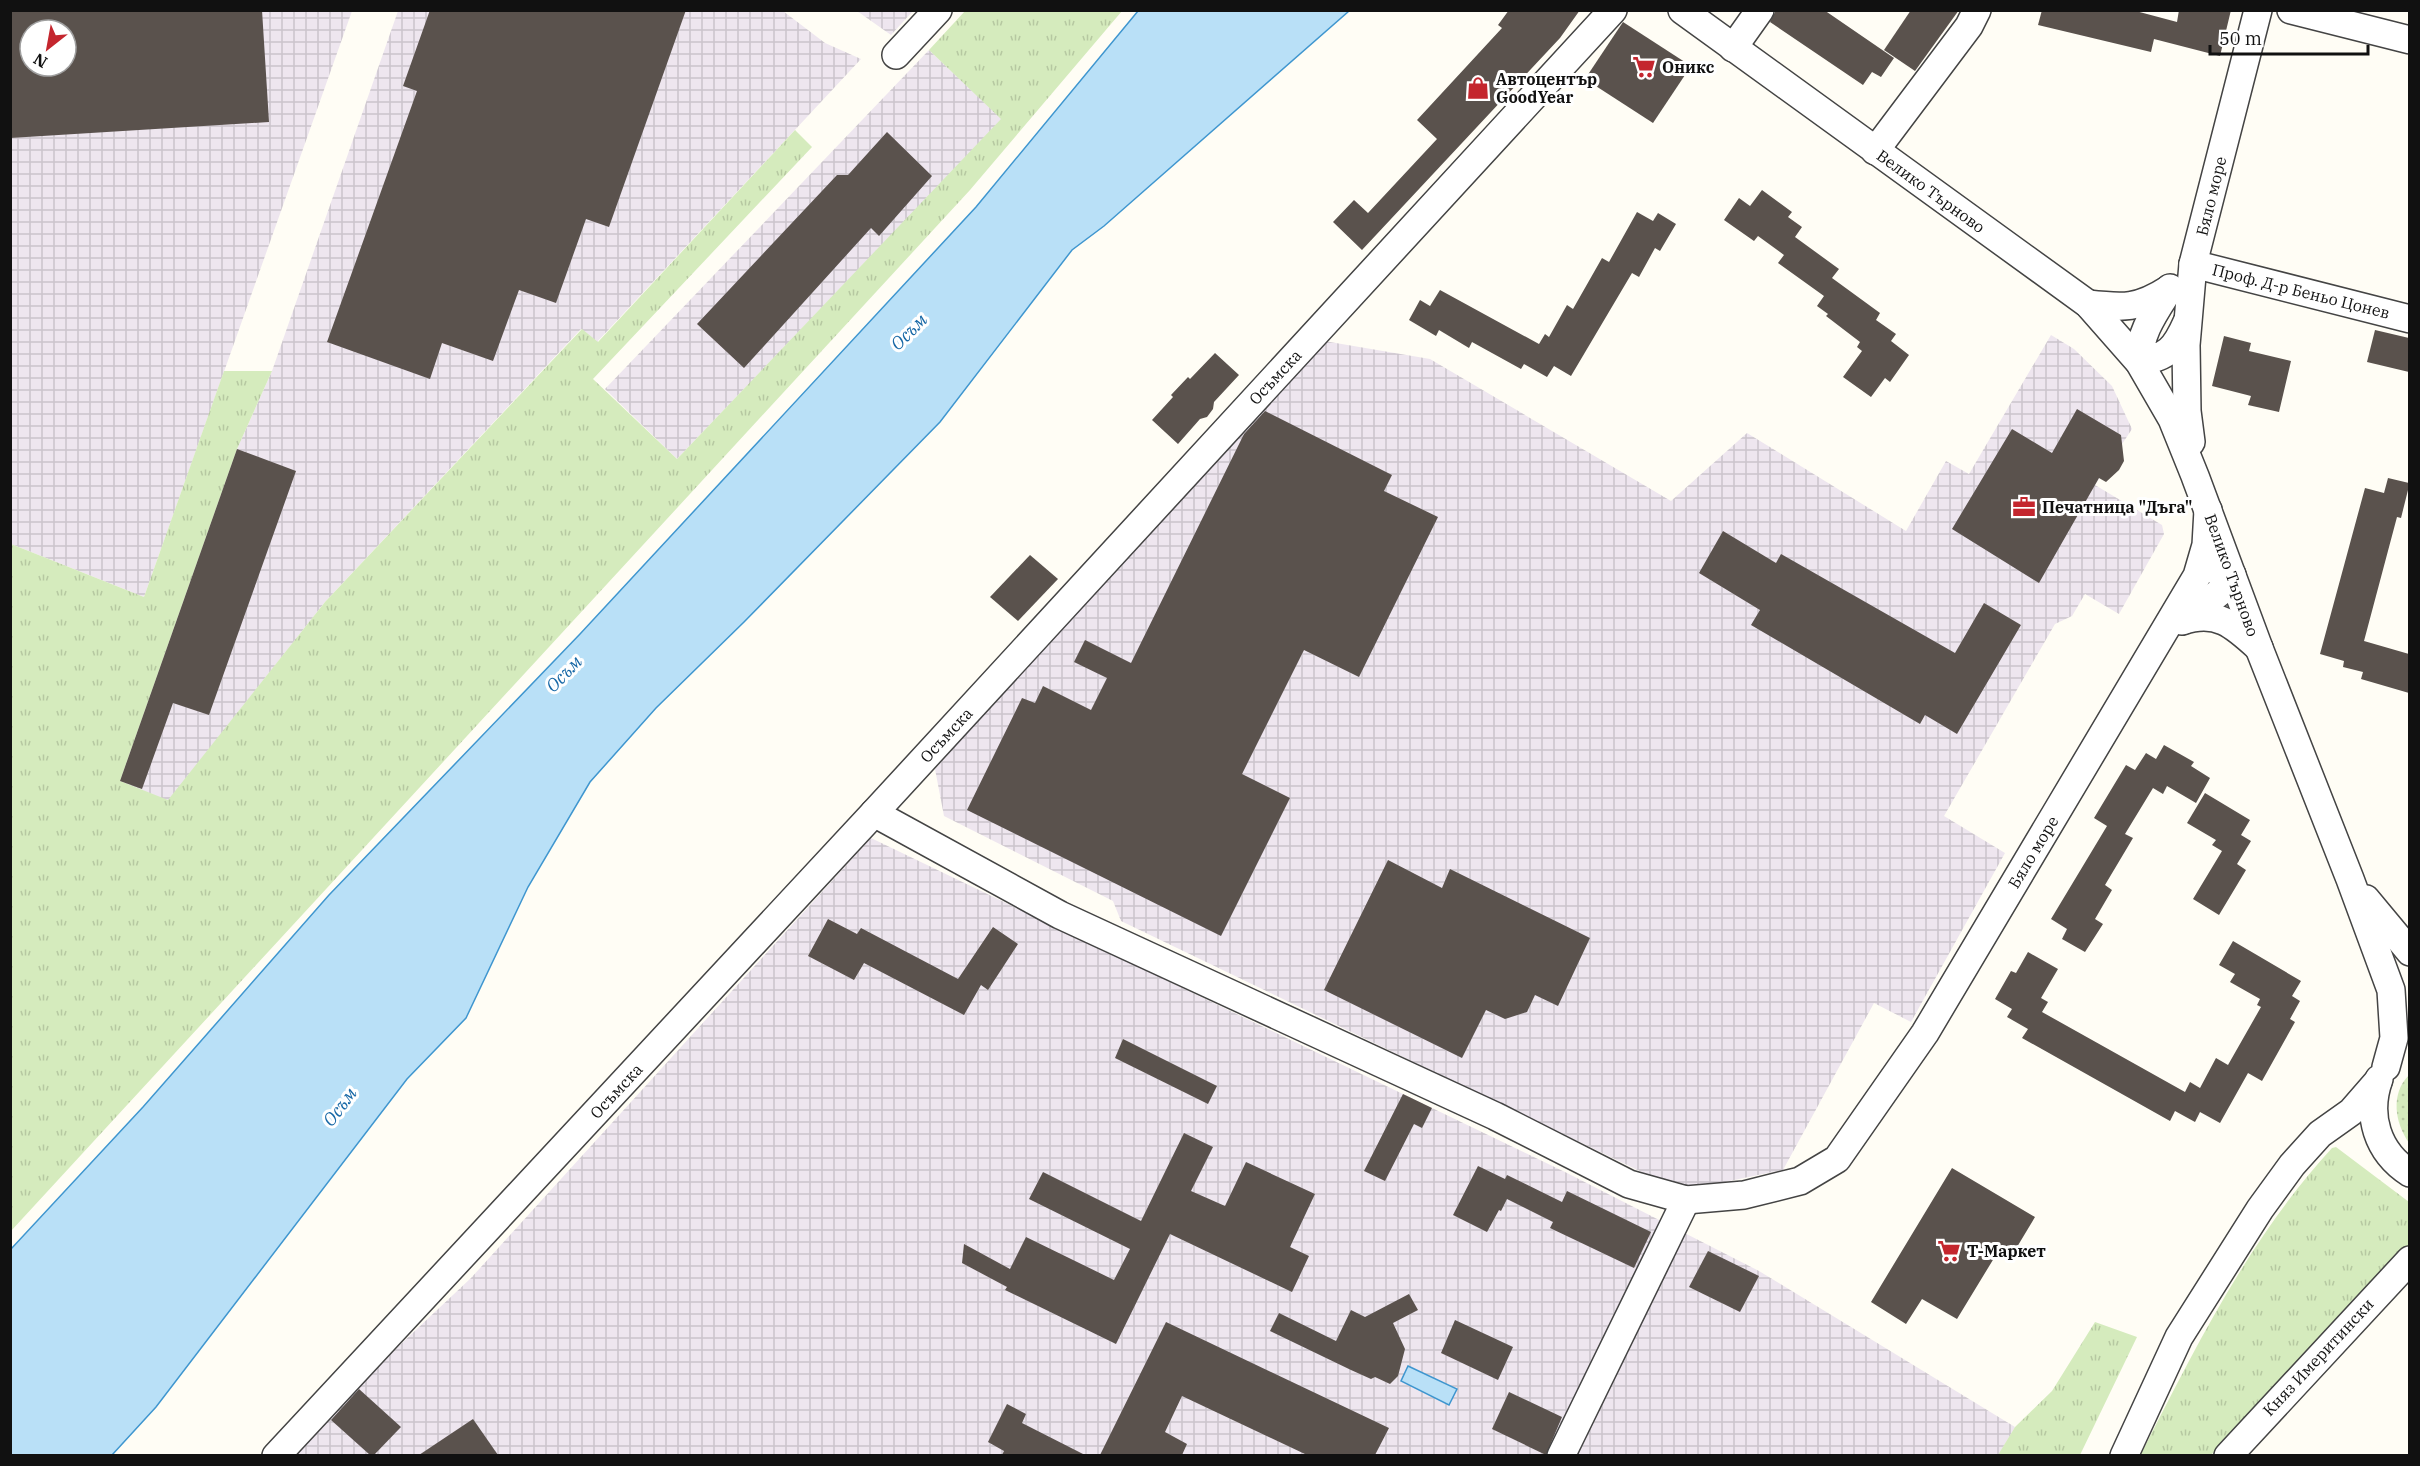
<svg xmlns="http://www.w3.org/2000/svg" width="2420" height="1466" font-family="'IBM Plex Serif',serif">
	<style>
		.industrial { fill: url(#industrial-grid); fill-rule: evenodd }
		.grass { fill: url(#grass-tufts) }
		.garden { fill: url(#garden-dots) }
		.water { fill: #b9e0f7; stroke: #3f96cf; stroke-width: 1.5 }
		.building { fill: #5a524d; fill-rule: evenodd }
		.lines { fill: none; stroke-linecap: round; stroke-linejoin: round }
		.minor-casing { stroke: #444; stroke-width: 30 }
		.minor { stroke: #fff; stroke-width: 27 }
		.labels { text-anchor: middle; stroke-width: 6; stroke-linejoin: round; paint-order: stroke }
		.poi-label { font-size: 16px; font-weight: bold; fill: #111; stroke: #fff; text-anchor: start }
		.street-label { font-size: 16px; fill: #111; stroke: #fff }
		.water-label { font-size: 18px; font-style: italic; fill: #1768a6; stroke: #fff }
	</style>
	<defs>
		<pattern id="industrial-grid" width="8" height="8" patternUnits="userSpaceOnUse" patternTransform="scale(1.5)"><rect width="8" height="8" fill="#eee6ef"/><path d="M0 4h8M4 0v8" fill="none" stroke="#cbc4cc"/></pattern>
		<pattern id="grass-tufts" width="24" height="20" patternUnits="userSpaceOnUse" patternTransform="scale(1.5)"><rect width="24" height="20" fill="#d5ebbd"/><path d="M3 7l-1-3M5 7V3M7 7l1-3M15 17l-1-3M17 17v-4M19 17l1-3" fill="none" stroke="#b6c8a1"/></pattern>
		<pattern id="garden-dots" width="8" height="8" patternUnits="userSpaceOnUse" patternTransform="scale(1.5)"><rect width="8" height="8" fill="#d5ebbd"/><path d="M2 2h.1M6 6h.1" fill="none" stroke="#b6c8a1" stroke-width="1.8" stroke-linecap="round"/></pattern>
	</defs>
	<rect width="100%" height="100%" fill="#fffdf5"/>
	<g class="industrial">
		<path d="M10 11H352L144 597 11 544ZM30 30H66V66H30Z"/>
		<polygon points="398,11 783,11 825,43 861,59 597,342 581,329 325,602 168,801 120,781 237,449 272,371"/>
		<polygon points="857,11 913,11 891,35"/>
		<polygon points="929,50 1002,119 677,459 605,389"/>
		<polygon points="2051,335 2074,349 2112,386 2132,429 2095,485 2162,525 2164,534 2119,614 2085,594 2072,616 2055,624 1944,816 2005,853 1911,1022 1874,1003 1783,1170 1681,1191 1121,921 1113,901 944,816 935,769 1257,407 1324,341 1430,359 1671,501 1747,433 1906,531 1946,461 1969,474"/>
		<polygon points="871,838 1567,1173 1759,1271 2015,1427 1998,1456 282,1456 471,1278"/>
	</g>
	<g class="grass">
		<polygon points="965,11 1122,11 970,190 11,1231 11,544 144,597 224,371 272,371 237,449 120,781 168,800 325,602 582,329 598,342 795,130 812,147 593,379 677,459 1001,119 929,50"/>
		<path d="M2336 1147 2409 1202V1245L2211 1455 2140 1456C2195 1348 2250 1237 2332 1148Z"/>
		<polygon points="2095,1322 2137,1337 2080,1455 1998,1455 2015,1427 2052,1391"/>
	</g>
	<path class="garden" d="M2409 1075V1143C2395 1123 2390 1094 2409 1075Z"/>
	<g class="water">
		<polygon points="1138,11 1349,11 1104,226 1072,250 940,422 744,622 656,708 590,782 528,887 466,1018 407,1079 156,1407 112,1455 11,1455 11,1249 143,1107 329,895 580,634 976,207"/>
		<polygon points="1408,1366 1457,1389 1449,1405 1401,1381"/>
	</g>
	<g class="building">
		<path d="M10 10H262L269 122 10 138ZM30 30H66V66H30Z"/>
		<polygon points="430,10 686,10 609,227 586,219 556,303 519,290 493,361 442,343 430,379 327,342 417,91 403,86"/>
		<polygon points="1509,10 1580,10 1560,38 1362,250 1333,222 1354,200 1368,213 1437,139 1417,120 1502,28 1498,25"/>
		<polygon points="1776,10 1824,10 1894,58 1881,77 1872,72 1863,85 1770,22"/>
		<polygon points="1911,10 1959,10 1915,71 1884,50"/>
		<polygon points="2042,10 2132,10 2177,22 2179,10 2231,10 2220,56 2154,39 2151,52 2038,25"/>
		<polygon points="1623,22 1691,66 1653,123 1585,79"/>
		<polygon points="887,132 932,176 879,236 871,228 744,368 697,324 837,175 848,175"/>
		<polygon points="1762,190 1792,212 1788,217 1802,227 1795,237 1839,269 1832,278 1880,313 1876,320 1896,334 1891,341 1909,355 1890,382 1885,378 1871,397 1843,377 1862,351 1857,347 1860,342 1826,316 1828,314 1817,306 1824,296 1778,263 1784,255 1758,236 1754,241 1724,220 1739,198 1750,206"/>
		<polygon points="1637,212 1653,221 1658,213 1676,224 1660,251 1655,248 1639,277 1632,273 1571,376 1554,366 1547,377 1524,364 1521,369 1472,342 1469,348 1439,330 1436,336 1409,320 1420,300 1430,306 1440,290 1539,344 1545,334 1549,337 1567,305 1573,309 1602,258 1609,262"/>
		<polygon points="2375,330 2409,338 2409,372 2367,362"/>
		<polygon points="2224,336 2251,343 2249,351 2291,361 2279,412 2248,405 2251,396 2212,386"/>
		<polygon points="1215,353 1239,375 1214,402 1213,409 1207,417 1200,419 1178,444 1152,420 1173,397 1171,395 1188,377 1190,379"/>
		<polygon points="2077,409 2121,435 2124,461 2119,470 2106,482 2099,478 2039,583 1952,529 2012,429 2052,453"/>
		<polygon points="1265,411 1392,475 1384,491 1438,517 1359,677 1304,650 1242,774 1290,798 1221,936 967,810 1022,698 1035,703 1043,686 1091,710 1107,678 1074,662 1085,640 1131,663 1244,434"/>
		<polygon points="237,449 296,471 209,715 173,703 142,789 120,781"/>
		<polygon points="2388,478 2409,483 2409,486 2401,518 2397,517 2364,641 2409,654 2409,693 2361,679 2363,672 2343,667 2344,661 2320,654 2365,488 2384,493"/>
		<polygon points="1723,531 1776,563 1781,554 1955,653 1984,603 2021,625 1957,734 1925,715 1920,724 1751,625 1760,610 1699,573"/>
		<polygon points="1030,555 1058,579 1018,621 990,597"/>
		<polygon points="2164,745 2194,762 2191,766 2210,778 2196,803 2167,786 2163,794 2153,788 2125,834 2133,838 2105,885 2112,890 2095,919 2103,924 2085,952 2062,939 2067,929 2051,919 2107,826 2094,818 2126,765 2135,770 2146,753 2156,759"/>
		<polygon points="2205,793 2250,820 2241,835 2251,841 2237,864 2246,870 2219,915 2193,899 2222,851 2212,845 2216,840 2187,823"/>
		<polygon points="1388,860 1442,888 1450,869 1590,938 1558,1006 1535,995 1527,1012 1505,1019 1486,1010 1462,1058 1324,990"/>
		<polygon points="828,919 857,934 861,928 958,979 993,927 1018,944 988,990 981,985 964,1015 864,963 854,980 808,956"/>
		<polygon points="2233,941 2301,981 2292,996 2300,1001 2290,1019 2295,1022 2262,1081 2248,1073 2220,1123 2200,1112 2195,1122 2175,1111 2170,1121 2022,1038 2028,1029 2007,1017 2012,1009 1995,999 2011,971 2016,973 2028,952 2058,969 2041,998 2048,1002 2042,1012 2185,1092 2190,1082 2200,1088 2216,1058 2228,1065 2261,1007 2257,1005 2260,999 2230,982 2235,974 2219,965"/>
		<polygon points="1123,1039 1217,1086 1208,1104 1115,1058"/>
		<polygon points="1403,1094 1432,1108 1422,1128 1414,1124 1385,1181 1364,1171"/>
		<polygon points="1184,1133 1213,1147 1191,1191 1225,1206 1246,1162 1315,1194 1290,1247 1309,1256 1292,1292 1170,1234 1116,1344 1005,1290 1007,1287 962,1263 964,1244 1010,1269 1026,1237 1114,1280 1130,1249 1029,1199 1043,1172 1141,1221"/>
		<polygon points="1478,1166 1505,1179 1507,1175 1562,1202 1567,1191 1651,1232 1634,1268 1550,1228 1553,1222 1507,1199 1501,1211 1499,1210 1487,1232 1453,1215"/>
		<polygon points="1952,1168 2035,1217 2014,1252 2002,1245 1957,1319 1922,1299 1906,1324 1871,1302"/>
		<polygon points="1708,1251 1759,1276 1740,1312 1689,1287"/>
		<polygon points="1409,1294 1418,1310 1393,1323 1405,1349 1398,1376 1390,1384 1375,1377 1371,1379 1351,1370 1270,1331 1279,1313 1336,1341 1351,1310 1365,1317"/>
		<polygon points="1455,1320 1513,1347 1498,1380 1441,1353"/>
		<polygon points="1166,1322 1389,1428 1375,1455 1307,1455 1182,1396 1165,1432 1187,1444 1182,1455 1100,1455"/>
		<polygon points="359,1389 401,1427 374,1455 370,1455 331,1420"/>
		<polygon points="1509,1392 1562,1417 1546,1455 1492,1429"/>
		<polygon points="1007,1404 1026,1414 1022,1423 1085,1455 1002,1455 1004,1451 988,1442"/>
		<polygon points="473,1419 498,1455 419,1455"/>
	</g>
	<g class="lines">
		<g class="minor-casing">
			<g id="minor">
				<polyline points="1682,10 2088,304 2139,362 2172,419 2195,476 2259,648 2350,879 2391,990 2394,1038 2386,1067"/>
				<polyline points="2291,10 2410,40"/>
				<polyline points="1733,48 1760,10"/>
				<polyline points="896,55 938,10"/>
				<polyline points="1875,151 1969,26 1977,10"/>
				<polyline points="2193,264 2410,319"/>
				<path d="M2170 288C2155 312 2139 333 2139 362 2168 357 2175 349 2187 322"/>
				<path d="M2088 304C2124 308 2138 309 2169 289"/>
				<polyline points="2191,442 2187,411 2186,345 2193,264 2258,10"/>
				<polyline points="2184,620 2225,588 2232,575 2220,574"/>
				<path d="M2182 621C2217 609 2234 625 2259 648"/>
				<polyline points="874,813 1060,915 1495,1116 1629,1184 1686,1200 1744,1195 1800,1181 1837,1159 1925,1033 2197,576 2206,545 2208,510"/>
				<polyline points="2366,899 2410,952"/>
				<path d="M2379 1079C2366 1115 2377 1152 2410 1173"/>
				<polyline points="276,1456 874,813 1613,10"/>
				<polyline points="1561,1456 1686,1200"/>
				<polyline points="2124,1456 2179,1337 2260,1209 2292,1165 2320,1134 2351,1112 2378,1081"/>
				<polyline points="2228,1456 2410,1260"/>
			</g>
		</g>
		<use href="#minor" class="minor"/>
	</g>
	<defs>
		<g id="supermarket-bare" transform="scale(1.8)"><path d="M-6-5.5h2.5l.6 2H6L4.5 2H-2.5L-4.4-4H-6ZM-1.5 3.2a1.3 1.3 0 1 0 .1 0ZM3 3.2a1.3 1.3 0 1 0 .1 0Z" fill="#c4262e" stroke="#fff" stroke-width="2.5" paint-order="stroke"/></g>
		<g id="shop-bare" transform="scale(1.8)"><path d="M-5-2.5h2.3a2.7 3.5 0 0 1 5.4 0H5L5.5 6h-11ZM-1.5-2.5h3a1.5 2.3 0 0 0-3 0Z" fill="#c4262e" stroke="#fff" stroke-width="2.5" paint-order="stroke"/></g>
		<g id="office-bare" transform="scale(1.8)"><path d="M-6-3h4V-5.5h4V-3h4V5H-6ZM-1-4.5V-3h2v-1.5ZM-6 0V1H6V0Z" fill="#c4262e" stroke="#fff" stroke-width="2.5" paint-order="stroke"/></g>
	</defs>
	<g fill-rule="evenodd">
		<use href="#supermarket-bare" x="1644" y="67"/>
		<use href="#shop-bare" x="1478" y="88"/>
		<use href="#office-bare" x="2024" y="507"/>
		<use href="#supermarket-bare" x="1949" y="1251"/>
	</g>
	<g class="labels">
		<g class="poi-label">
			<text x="1662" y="73">Оникс</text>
			<text x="1496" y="85">Автоцентър<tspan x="1496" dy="18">GoodYear</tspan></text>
			<text x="2042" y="513">Печатница "Дъга"</text>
			<text x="1967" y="1257">Т-Маркет</text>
		</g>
		<g class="street-label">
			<text transform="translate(1931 191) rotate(36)" y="6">Велико Търново</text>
			<text transform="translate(2211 196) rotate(-76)" y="6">Бяло море</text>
			<text transform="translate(2301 291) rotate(14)" y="6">Проф. Д-р Беньо Цонев</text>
			<text transform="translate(1275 377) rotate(-47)" y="6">Осъмска</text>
			<text transform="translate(2232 575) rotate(70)" y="6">Велико Търново</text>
			<text transform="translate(946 735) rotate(-47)" y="6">Осъмска</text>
			<text transform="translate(2033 852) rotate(-59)" y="6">Бяло море</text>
			<text transform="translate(616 1091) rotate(-47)" y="6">Осъмска</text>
			<text transform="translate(2318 1357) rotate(-47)" y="6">Княз Имеритински</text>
		</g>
		<g class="water-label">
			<text transform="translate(909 332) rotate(-45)" y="6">Осъм</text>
			<text transform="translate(564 674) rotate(-46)" y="6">Осъм</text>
			<text transform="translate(340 1107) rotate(-53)" y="6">Осъм</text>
		</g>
	</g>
	<rect width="2420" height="1466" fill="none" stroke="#111111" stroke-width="24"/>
	<g transform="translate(48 48) rotate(211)"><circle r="28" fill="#ffffff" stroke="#a0a0a0" stroke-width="1.5"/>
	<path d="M0-4.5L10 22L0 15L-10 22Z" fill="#c4262e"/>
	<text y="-9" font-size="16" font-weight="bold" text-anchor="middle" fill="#111111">N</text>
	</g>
	<path d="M2210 45v9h158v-9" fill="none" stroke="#111111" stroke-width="3"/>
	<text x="2219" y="45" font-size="18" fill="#111111" stroke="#ffffff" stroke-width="4.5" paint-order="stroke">50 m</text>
</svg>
